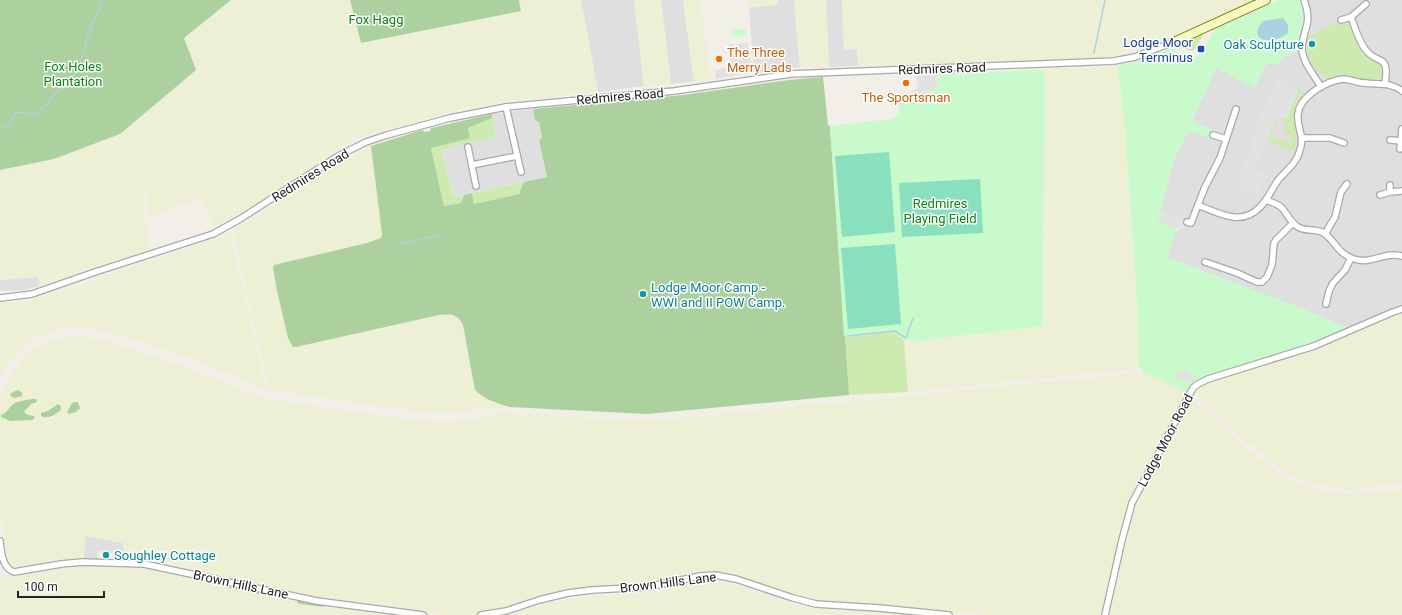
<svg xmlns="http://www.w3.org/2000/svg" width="1402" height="615" font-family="Roboto,sans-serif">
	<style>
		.residential { fill: #e0dfdf }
		.farmland { fill: #eef0d5 }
		.grass { fill: #cdebb0 }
		.forest { fill: #add19e }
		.park { fill: #c8facc }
		.pitch { fill: #88e0be }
		.parking { fill: #e2e2e2 }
		.water { fill: #aad3df }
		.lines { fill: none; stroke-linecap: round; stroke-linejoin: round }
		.stream { stroke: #aad3df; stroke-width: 1.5 }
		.street-casing { stroke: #a9a9a9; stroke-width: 8 }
		.secondary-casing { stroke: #707d05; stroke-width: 10 }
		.street { stroke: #fff; stroke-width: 5.5 }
		.secondary { stroke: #f7fabf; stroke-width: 8 }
		.culture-dot { fill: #0f9aa8; stroke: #fff; stroke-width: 1.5 }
		.transit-dot { fill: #1a4fb4; stroke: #fff; stroke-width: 1.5 }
		.food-dot { fill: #e8710a; stroke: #fff; stroke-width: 1.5 }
		.labels { text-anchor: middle; stroke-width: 3; stroke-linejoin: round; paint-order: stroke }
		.park-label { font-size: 13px; fill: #0c8416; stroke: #fff }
		.transit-label { font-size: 13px; fill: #164399; stroke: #fff; text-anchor: end }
		.culture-label { font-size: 13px; fill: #0d838f; stroke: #fff; text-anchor: start }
		.food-label { font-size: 13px; fill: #c56008; stroke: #fff; text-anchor: start }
		.street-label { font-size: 13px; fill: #222; stroke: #fff }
	</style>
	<rect width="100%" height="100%" fill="#f2efe9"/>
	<g class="residential">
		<polygon points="581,0 634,0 644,86 598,92"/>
		<polygon points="661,0 683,0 694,81 671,84"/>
		<polygon points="778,0 794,0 800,67 754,73 749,8 778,4"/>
		<polygon points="826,0 842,0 844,49 858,49 858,66 829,67"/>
		<polygon points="1299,0 1402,0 1402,312 1354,332 1313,313 1166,257 1175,233 1187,222 1160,212 1174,159 1189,130 1211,138 1215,131 1192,121 1216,68 1267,63 1277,65 1282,58 1306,46 1308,56 1337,76 1348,76 1373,81 1381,79 1378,62 1370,59 1360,50 1356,36 1340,19 1316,33 1307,36 1301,34 1305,19 1302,4"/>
		<polygon points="533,109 535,120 539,122 542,137 539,141 547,177 453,197 442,148 496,137 492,114 501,113 504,115 506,120 510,119 510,115 512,111"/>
		<polygon points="38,277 39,286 25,290 0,291 0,280"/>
		<polygon points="85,536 123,543 123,556 119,554 98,551 97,557 99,557 99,559 84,559"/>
	</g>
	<g class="farmland">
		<polygon points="231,0 350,0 362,43 521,11 519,0 581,0 598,92 507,101 443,114 354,139 254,205 213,228 201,197 150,219 147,200 146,190 142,189 145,222 151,249 96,266 39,286 38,277 0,280 0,170 54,159 120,134 181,82 184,38"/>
		<polygon points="634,0 661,0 671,84 644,86"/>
		<polygon points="683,0 700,0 711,79 694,81"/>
		<polygon points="748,0 778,0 778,4 749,8"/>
		<polygon points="794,0 826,0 829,67 800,67"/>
		<polygon points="842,0 1258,0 1130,54 1095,58 1051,59 1013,62 858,66 857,49 844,50"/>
		<polygon points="1118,66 1126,141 1140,368 908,392 904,340 914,341 1043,326 1044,70"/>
		<polygon points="371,146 382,234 381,238 367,243 273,268 277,291 288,338 291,344 296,347 439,315 450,314 456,316 460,319 463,325 474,384 477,392 495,403 509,407 438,413 392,408 269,390 233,232 345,159"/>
		<polygon points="230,233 266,389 173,352 104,331 82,328 72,328 53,330 31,340 21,349 0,377 0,303 21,301 52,294"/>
		<polygon points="1402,312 1402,483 1349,490 1310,484 1294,477 1277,466 1261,452 1234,433 1193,392 1200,387 1219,378 1318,349 1354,332"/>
		<polygon points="73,336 94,338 106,341 172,362 267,399 428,422 460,422 501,413 647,421 657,420 1143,373 1162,380 1186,392 1151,456 1130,498 1124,517 1100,615 987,615 897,606 832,602 804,599 727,572 694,571 653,582 571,589 544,595 505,607 469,615 445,615 387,605 312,596 134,556 123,556 123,543 85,536 84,559 54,560 13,568 9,566 0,512 0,393 20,362 30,352 44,343 55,339"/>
		<polygon points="1191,397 1229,434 1284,478 1307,487 1333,493 1373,493 1402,489 1402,615 1108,615 1134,513 1153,471"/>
		<polygon points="84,566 143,568 326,607 405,615 0,615 0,578 35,571"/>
		<polygon points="710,582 728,582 795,605 839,611 873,611 920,615 511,615 525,608 549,602 595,595 607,596 618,594 654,593 686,586"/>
	</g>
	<g class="grass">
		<path d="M1340 19 1343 24H1349C1352 28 1355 33 1357 38 1358 42 1358 47 1360 50 1368 64 1389 59 1381 79 1361 84 1350 71 1328 79 1311 69 1305 56 1307 36L1316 33Z"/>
		<path d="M1202 33 1203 35 1196 48 1192 51C1188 51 1185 50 1183 46L1185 41Z"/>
		<polygon points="1295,87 1305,92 1298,99 1294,112 1298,134 1294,152 1271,143 1268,136 1275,120 1277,121 1271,136 1289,143 1292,136 1283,132 1286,124 1281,122 1282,118 1287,118 1298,91 1298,89"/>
		<polygon points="492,118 496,137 442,149 453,197 464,195 461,203 444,206 431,147 469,138 468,128"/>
		<polygon points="524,182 519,194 474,204 472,193"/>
		<polygon points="894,332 904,340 908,392 849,395 844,336"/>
	</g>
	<g class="forest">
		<polygon points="0,0 231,0 184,38 196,70 120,134 54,159 0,170"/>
		<polygon points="350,0 519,0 521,11 361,43"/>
		<path d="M823 77 828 125 830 126 849 395 647 414 509 407C497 403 485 400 475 390L463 325C457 313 451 314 439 315L296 347H293L288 338 277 291 273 268 274 265 367 243 381 238 382 234 371 146 422 130 425 132 430 131 431 128 492 114V118L468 128 470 138 431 148 444 206 461 203 464 195 472 193 474 204 519 194 524 182 547 177 539 141 542 137 539 122 535 120 533 109 683 95 789 80Z"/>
		<polygon points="18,390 22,393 22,396 14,398 10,396 11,393"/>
		<path d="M32 399H36L37 402 31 404 24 412 28 415 34 416 35 417 33 420 10 421 1 417V415C6 413 7 411 10 407 15 401 26 400 32 399Z"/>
		<polygon points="75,402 78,402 80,408 76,412 69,414 67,412 72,403"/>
		<path d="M58 404 61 406V410C55 414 49 420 41 416V413L48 411Z"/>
		<polygon points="225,584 260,591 259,594 228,588 225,587"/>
		<polygon points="297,600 300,600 325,605 323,607 300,604 297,602"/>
	</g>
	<g class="park">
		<path d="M1279 0H1299C1309 16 1301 34 1297 50L1282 58 1277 65 1267 63 1255 88 1216 68 1192 121 1215 131 1211 139 1189 130 1174 159 1160 212 1156 220 1177 229 1167 257 1313 313 1350 329 1280 353 1195 380 1186 392 1162 380 1143 373 1139 367 1137 303 1126 141 1118 66 1149 58 1174 47 1181 57 1190 59 1199 56 1215 29Z"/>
		<polygon points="745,28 746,36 733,37 732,30"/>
		<path d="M1044 70 1043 326 914 341 904 340 894 332 844 336 830 126 891 119 899 114V107L931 91C938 85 938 81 938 73Z"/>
	</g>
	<g class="pitch">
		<polygon points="889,152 895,232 842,237 835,156"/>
		<polygon points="980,179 983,233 902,237 899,183"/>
		<polygon points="895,244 901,324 848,329 841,248"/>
	</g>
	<g class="parking">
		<polygon points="748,43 753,72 716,79 715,70 731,67 728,45"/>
		<polygon points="938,73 938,85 934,89 899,107 899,95 910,93 917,88 916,74"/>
		<polygon points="1278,76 1289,81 1287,87 1298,91 1287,118 1282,118 1281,122 1275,120 1255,169 1269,174 1258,196 1236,187 1256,132 1253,130 1269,95 1270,95"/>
		<polygon points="1160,212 1187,222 1177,229 1156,221"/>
		<polygon points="1180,370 1188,371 1190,376 1197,378 1192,382 1174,377"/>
	</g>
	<path class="water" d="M1283 18 1288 25V33C1271 47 1246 40 1263 21Z"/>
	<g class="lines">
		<g class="stream">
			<polyline points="1094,53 1105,0"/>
			<path d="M0 128C9 129 11 120 15 113L23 112 34 115 47 104 57 92 69 84 74 76 79 67 88 35 102 2 101 0"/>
			<polyline points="399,244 442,235"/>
			<polyline points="847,336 895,331 906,338 913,318"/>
		</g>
		<g class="street-casing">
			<g id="street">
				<path d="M1304 0C1313 25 1303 27 1302 48 1302 62 1315 76 1321 87"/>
				<path d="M1351 17C1355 27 1358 40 1365 49 1377 66 1390 52 1385 83"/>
				<polyline points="1341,20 1351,17 1366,4"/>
				<polyline points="506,107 521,172"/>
				<path d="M1236 109 1220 158 1205 187 1198 205C1218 213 1242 227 1260 207 1268 200 1272 188 1279 179 1287 170 1297 163 1300 150 1305 135 1296 126 1298 114 1300 96 1326 81 1343 79 1349 79 1353 81 1358 82 1374 86 1388 80 1402 91"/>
				<polyline points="1213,135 1226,139"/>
				<polyline points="1302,138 1330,138 1344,143"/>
				<polyline points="1390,140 1401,141"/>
				<polyline points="468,147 476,186"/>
				<polyline points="1400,149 1402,129"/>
				<polyline points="472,165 517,156"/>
				<polyline points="1390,185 1390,192"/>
				<polyline points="1380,195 1390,192 1402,191"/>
				<path d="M1266 200C1271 202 1278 204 1282 208 1288 215 1290 222 1298 227 1306 232 1316 228 1324 233 1336 242 1338 254 1354 259 1372 265 1384 251 1402 256"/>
				<polyline points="1187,222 1191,223 1198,205"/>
				<polyline points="1325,234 1335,217 1341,192 1347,184"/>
				<polyline points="1205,262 1237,273 1257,282 1262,282 1267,277 1272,265 1274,243 1276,240 1293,223"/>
				<polyline points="0,298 32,294 95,272 213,234 240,219 338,156 366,142 387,135 450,118 506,107 674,91 791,74 1114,61 1135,57 1176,41"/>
				<polyline points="1326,304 1329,291 1333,283 1345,270 1351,258"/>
				<path d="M0 541C1 551 2 568 14 572L61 564 82 562 144 564 317 601 423 615"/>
				<polyline points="481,615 506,611 539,600 568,593 592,590 648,587 700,576 715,575 736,579 793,598 816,604 879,608 949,615"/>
				<polyline points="1105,615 1122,540 1132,503 1193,388 1198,384 1208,379 1314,346 1393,312 1402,309"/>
			</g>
		</g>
		<g class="secondary-casing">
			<polyline id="secondary" points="1176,41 1266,0"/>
		</g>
		<use href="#street" class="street"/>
		<use href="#secondary" class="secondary"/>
	</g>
	<g class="culture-dot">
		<circle cx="1312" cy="44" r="4"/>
		<circle cx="643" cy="294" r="4"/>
		<circle cx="106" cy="555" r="4"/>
	</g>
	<rect class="transit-dot" x="1197" y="45" width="8" height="8" rx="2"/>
	<g class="food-dot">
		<circle cx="719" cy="59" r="4"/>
		<circle cx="906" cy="83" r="4"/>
	</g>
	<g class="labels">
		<g class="park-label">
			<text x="376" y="24">Fox Hagg</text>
			<text x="73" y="71">Fox Holes<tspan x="73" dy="15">Plantation</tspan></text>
			<text x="940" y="208">Redmires<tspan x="940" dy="15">Playing Field</tspan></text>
		</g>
		<g class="transit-label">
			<text x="1193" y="47">Lodge Moor<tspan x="1193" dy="15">Terminus</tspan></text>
		</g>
		<g class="culture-label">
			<text x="1304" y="49" text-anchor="end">Oak Sculpture</text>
			<text x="651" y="292">Lodge Moor Camp -<tspan x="651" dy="15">WWI and II POW Camp.</tspan></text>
			<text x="114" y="560">Soughley Cottage</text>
		</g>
		<g class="food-label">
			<text x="727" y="57">The Three<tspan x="727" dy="15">Merry Lads</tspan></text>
			<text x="906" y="102" text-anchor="middle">The Sportsman</text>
		</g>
		<g class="street-label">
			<text transform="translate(942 68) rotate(-2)" y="5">Redmires Road</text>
			<text transform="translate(620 96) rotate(-5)" y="5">Redmires Road</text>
			<text transform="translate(310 175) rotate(-32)" y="5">Redmires Road</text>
			<text transform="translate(1165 440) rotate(-62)" y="5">Lodge Moor Road</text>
			<text transform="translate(668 582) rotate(-7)" y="5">Brown Hills Lane</text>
			<text transform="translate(241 584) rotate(12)" y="5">Brown Hills Lane</text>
		</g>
	</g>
	<path d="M18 591v6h86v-6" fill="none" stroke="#222222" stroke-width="2"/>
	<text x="24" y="591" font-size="12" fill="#222222" stroke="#ffffff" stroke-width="3" paint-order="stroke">100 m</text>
</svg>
